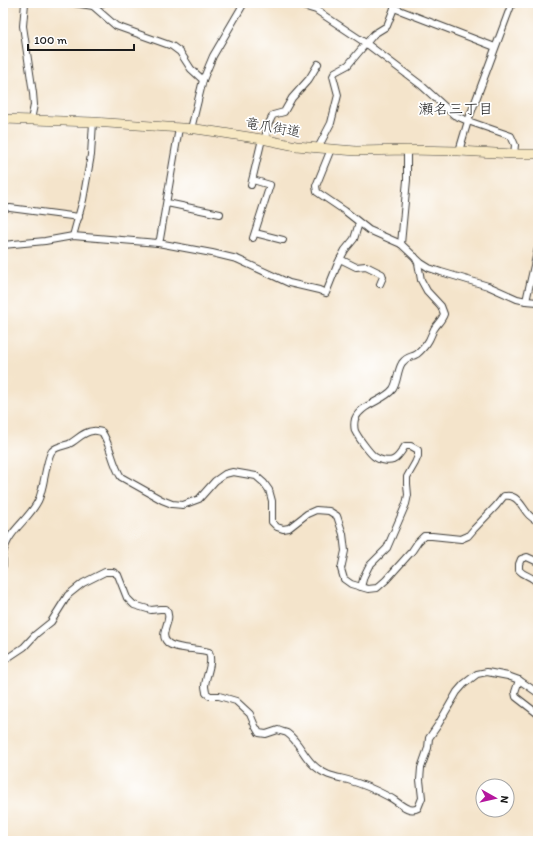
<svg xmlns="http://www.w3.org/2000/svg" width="541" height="844" font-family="Itim,'Klee One',sans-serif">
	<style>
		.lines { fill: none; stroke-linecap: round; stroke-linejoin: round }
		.minor-casing { stroke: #3c3a36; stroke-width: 8 }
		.secondary-casing { stroke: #3c3a36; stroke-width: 10 }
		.minor { stroke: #fff; stroke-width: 6 }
		.secondary { stroke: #f7e8c3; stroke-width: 9 }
		.labels { text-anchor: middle; stroke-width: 3.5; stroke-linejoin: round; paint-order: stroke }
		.street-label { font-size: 14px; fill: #1c1c1c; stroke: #fff }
		.neighbourhood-label { font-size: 15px; fill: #1c1c1c; stroke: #fff }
	</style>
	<rect width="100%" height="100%" fill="#fff"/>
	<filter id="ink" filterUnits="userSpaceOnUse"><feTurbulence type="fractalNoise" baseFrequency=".025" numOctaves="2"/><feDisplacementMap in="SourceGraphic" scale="8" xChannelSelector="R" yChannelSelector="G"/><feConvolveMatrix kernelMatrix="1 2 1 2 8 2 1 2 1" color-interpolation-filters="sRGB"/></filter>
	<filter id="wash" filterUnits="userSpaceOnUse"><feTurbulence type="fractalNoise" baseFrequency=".012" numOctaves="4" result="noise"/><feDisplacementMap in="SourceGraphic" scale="16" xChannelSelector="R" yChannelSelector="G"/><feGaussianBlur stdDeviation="0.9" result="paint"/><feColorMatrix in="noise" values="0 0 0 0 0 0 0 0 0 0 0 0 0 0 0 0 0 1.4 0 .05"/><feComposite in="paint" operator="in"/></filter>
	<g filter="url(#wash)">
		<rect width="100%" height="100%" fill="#f4e4cb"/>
	</g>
	<g filter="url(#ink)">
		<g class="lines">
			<g class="minor-casing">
				<g id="minor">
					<polyline points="25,3 23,26 33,93 34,105 31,120"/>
					<polyline points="74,3 93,6 103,3"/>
					<polyline points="293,3 316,10 367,44 421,85 454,115 468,121 511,136 515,145 514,154"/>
					<polyline points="93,6 116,26 172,46 180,52 191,69 203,80"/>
					<polyline points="394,8 495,47"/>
					<polyline points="191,129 203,80 213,56 244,3"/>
					<polyline points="265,140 267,127 273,115 284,112 292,98 309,79 318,64"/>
					<polyline points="318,148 331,123 338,95 333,76 335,72 348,65 374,34 387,26 396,3"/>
					<polyline points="331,149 316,186 317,192 345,211 369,230 401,244 421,263 429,268 441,272 488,286 517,299 526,301 538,302"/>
					<polyline points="459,151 468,121 512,3"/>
					<polyline points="253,180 270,185 253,238"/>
					<polyline points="251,185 262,139"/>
					<polyline points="167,203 220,214"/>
					<polyline points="10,208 79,217"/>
					<polyline points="255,233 283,240"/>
					<polyline points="73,236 83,200 91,155 93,122"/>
					<polyline points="158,243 212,253 237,259 289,283 319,290 326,293 338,263 345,250 354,239 359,223"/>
					<polyline points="401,244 407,180 407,150"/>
					<polyline points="3,245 45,241 73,236 158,243 160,239 179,128"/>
					<polyline points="340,259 356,267 366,266 382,274 383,277 380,284"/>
					<polyline points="526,301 538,248"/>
					<path d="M3 554C8 530 28 521 38 501 44 490 46 458 52 451 57 446 64 446 69 444 77 440 84 431 93 431 96 430 100 432 102 432 111 446 112 463 121 477L162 500 172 504 183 505 199 499 215 481 225 474 233 472 256 476 264 483 269 490 272 501V522L277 527 283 529 289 528 307 514 316 510 329 511 337 516 343 534 345 551 341 569 344 579 351 584 368 589 377 588 386 580 412 551 418 542 424 536H432L461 539 468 536 474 529 496 506 504 496C507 496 510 495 513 497 523 501 524 516 538 521"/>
					<polyline points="3,560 3,565"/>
					<path d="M538 562 527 557 521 559 519 564V570C525 577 532 575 538 584"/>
					<path d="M361 587 364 576 369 566 387 548 406 504 408 495 407 484V477L415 463 418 456V450L411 446H405C402 451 398 458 393 460 388 462 379 460 375 457 370 454 358 437 355 431 354 427 354 423 355 419 361 404 384 401 393 389 398 381 397 371 402 363 408 355 411 358 417 354 421 351 427 344 429 340 431 336 432 333 434 329 438 323 442 320 444 314L441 306 427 291 421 280 418 263 415 257"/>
					<path d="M3 661 24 647 36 634 51 622 68 595 83 583 105 572H113L118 575 127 598 134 605 151 610 160 609H166C174 620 158 633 167 642 174 650 198 648 209 652 213 665 206 674 205 686 205 688 206 691 206 693L210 696H219L236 701 250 714 255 726 259 733 266 734 278 730C280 731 284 732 287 733 300 742 304 759 317 768 326 776 337 777 348 780 362 784 376 790 389 797 398 801 408 814 418 808L422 798 420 780 421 768 428 748 429 738 438 725 457 692 464 684 477 674 487 672 508 676 519 680 538 693"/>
					<polyline points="519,680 515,692 516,697 538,714"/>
				</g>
			</g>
			<g class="secondary-casing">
				<polyline id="secondary" points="3,119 93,122 196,129 217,132 262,139 296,146 331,149 356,151 407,150 459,151 514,154 538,154"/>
			</g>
			<use href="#minor" class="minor"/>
			<use href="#secondary" class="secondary"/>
		</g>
	</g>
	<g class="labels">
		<g class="street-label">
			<text transform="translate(273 127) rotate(10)" y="5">竜爪街道</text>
		</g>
		<g class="neighbourhood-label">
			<text x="456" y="114">瀬名三丁目</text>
		</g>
	</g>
	<rect width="541" height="844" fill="none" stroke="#fff" stroke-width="16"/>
	<g transform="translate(495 798) rotate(98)"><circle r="19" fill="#ffffff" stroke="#a4a4a4"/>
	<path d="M0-3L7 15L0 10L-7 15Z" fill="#b5179e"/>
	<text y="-6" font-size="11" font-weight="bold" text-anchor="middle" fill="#1c1c1c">N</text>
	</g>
	<path d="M28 44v6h106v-6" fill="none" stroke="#1c1c1c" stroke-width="2"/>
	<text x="34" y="44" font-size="12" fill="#1c1c1c" stroke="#ffffff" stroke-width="3" paint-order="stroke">100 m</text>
</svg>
